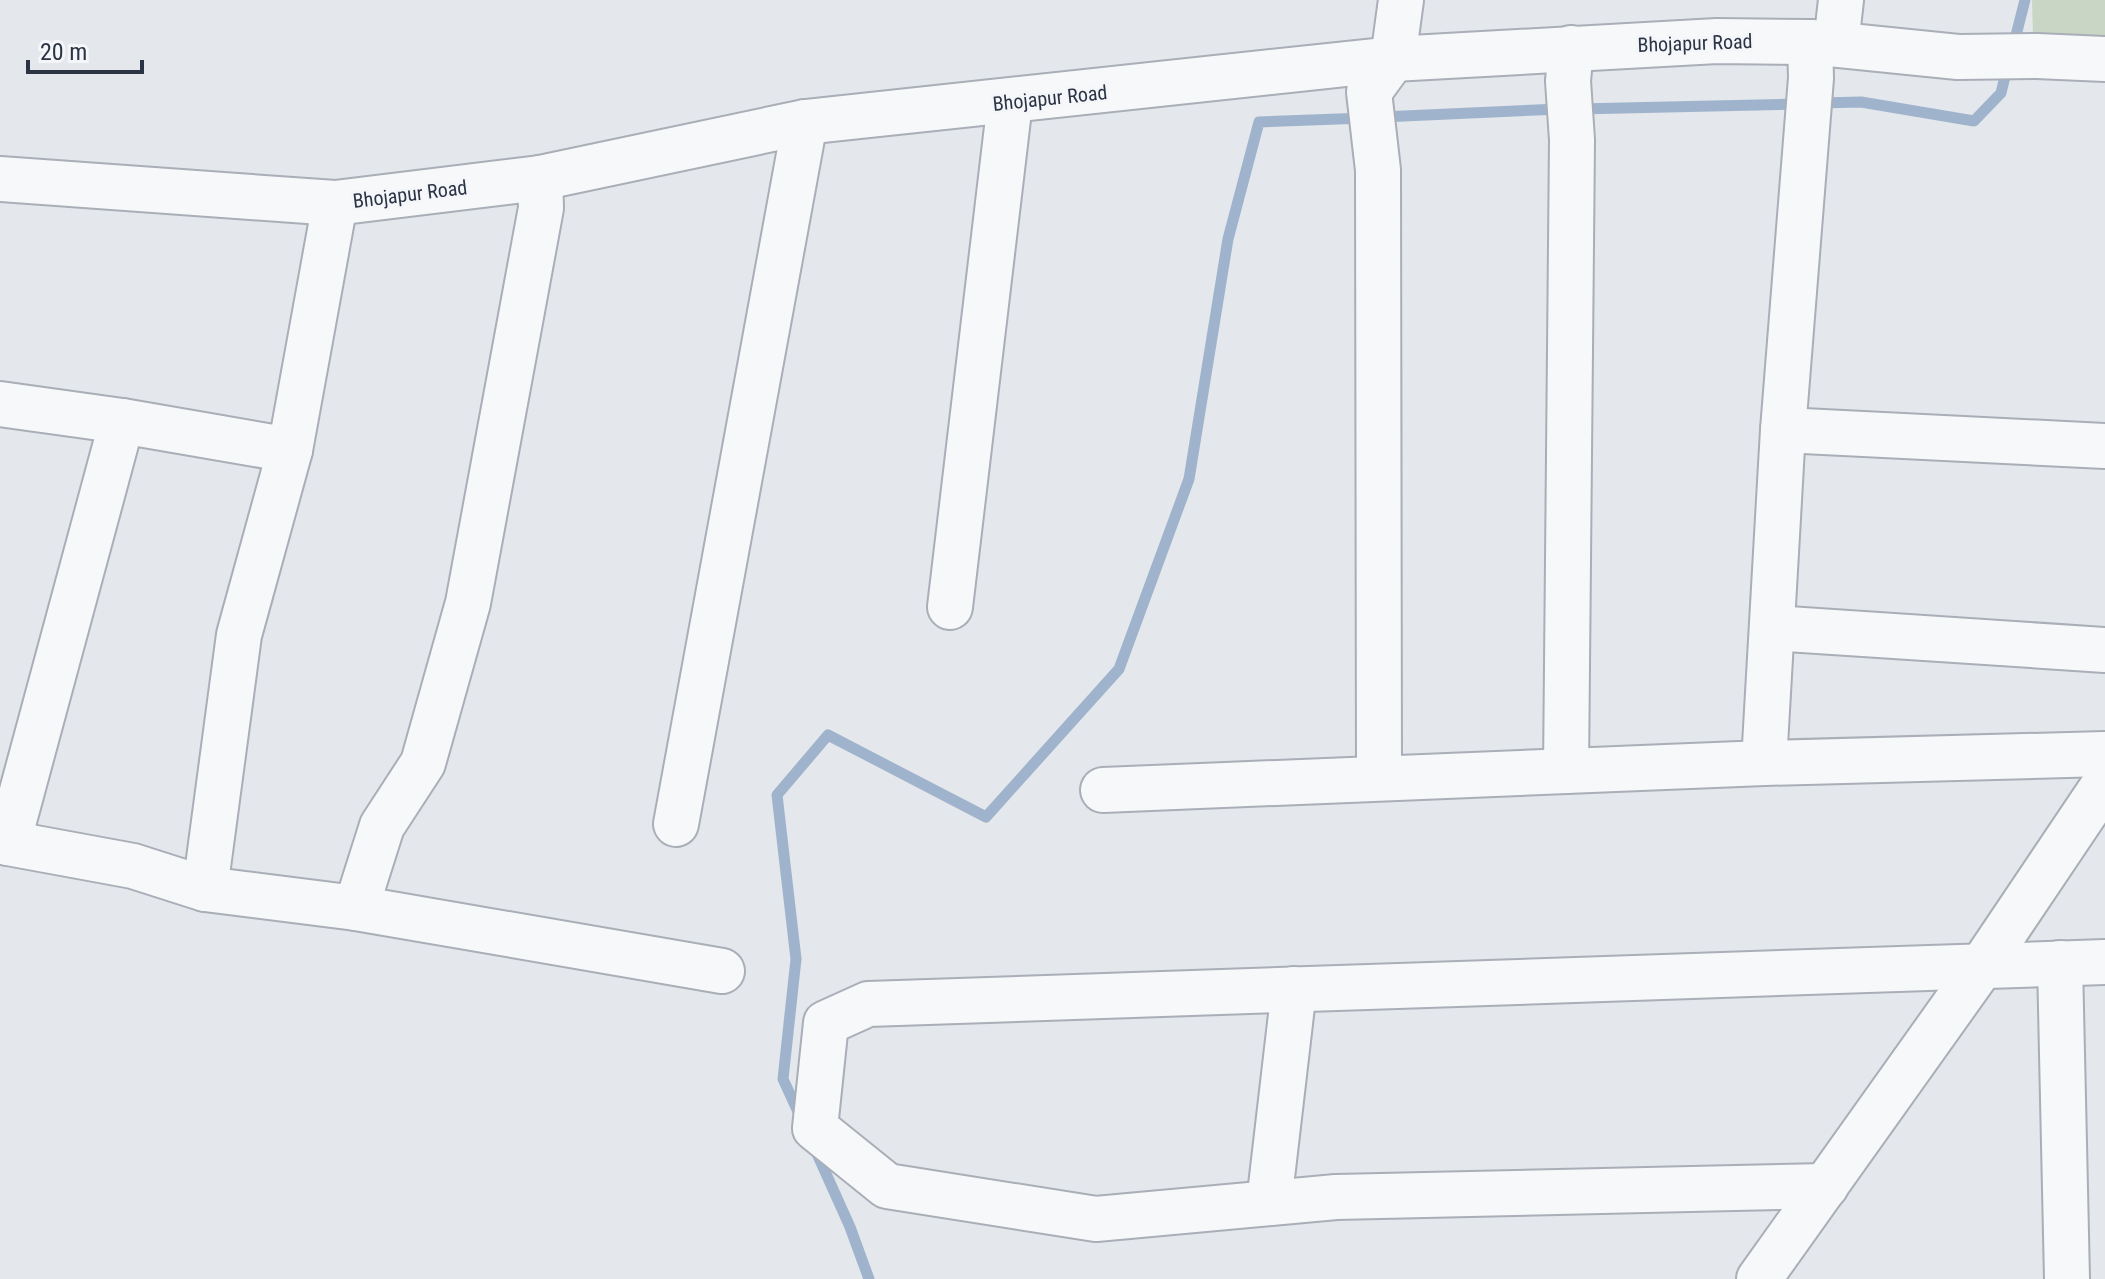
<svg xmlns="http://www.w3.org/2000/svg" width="2105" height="1279" font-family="'Roboto Condensed',sans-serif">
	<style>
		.green { fill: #c9d6c5 }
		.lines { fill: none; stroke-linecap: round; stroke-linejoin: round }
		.stream { stroke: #9fb4cc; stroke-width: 11 }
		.minor-casing { stroke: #a9aeb7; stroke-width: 48 }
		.minor { stroke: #f7f8fa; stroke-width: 44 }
		.labels { text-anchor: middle; stroke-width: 6; stroke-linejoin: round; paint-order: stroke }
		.street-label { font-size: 20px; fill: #2b3445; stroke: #f4f6f9 }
	</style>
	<rect width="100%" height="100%" fill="#e4e7ec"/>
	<polygon class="green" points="2032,0 2105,0 2105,36 2033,33"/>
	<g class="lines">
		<g class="stream">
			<polyline points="2013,47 2025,0"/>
			<polyline points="1818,103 1861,102 1974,121 2001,93 2008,64"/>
			<polyline points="1578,109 1800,104"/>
			<polyline points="1382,117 1560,109"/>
			<polyline points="800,1116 783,1079 796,959 777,795 828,735 986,817 1119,669 1189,479 1228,239 1259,122 1365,118"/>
			<polyline points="814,1147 850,1227 869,1279"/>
		</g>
		<g class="minor-casing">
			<g id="minor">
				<polyline points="1836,44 1841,0"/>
				<polyline points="0,179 335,203 540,178 805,122 1393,59 1717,41 1810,42 1958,57 2037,56 2105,59"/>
				<polyline points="335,203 290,450 239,635 205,889 356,908 382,826 423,763 468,603 541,208 540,178"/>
				<polyline points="0,404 122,421"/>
				<polyline points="1783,430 2105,446"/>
				<polyline points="950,607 1010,102"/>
				<polyline points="1772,628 2105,650"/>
				<polyline points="1764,763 1783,430 1811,78 1810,42"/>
				<polyline points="1566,771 1572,140 1568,81 1571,48"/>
				<polyline points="1379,778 1378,170 1369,92 1393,59 1401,0"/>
				<polyline points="1103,790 1764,763 2105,754"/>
				<polyline points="676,824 805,122"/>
				<polyline points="0,841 8,843 122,421 290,450"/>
				<polyline points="8,843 133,866 205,889"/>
				<polyline points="356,908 722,971"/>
				<polyline points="2060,963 2067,1279"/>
				<polyline points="1826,1186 1336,1197 1096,1219 887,1186 815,1128 826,1023 868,1004 2105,962"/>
				<polyline points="1269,1203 1294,989"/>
				<polyline points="1759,1279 1982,966 2105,783"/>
			</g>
		</g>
		<use href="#minor" class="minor"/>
	</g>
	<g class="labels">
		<g class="street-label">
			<text transform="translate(1695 43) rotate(-2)" y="7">Bhojapur Road</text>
			<text transform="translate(1050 98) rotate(-6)" y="7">Bhojapur Road</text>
			<text transform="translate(410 194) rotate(-7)" y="7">Bhojapur Road</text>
		</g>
	</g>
	<path d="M28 60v12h114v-12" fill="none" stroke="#2b3445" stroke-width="4"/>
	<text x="40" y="60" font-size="24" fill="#2b3445" stroke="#f4f6f9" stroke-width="6" paint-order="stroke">20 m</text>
</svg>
